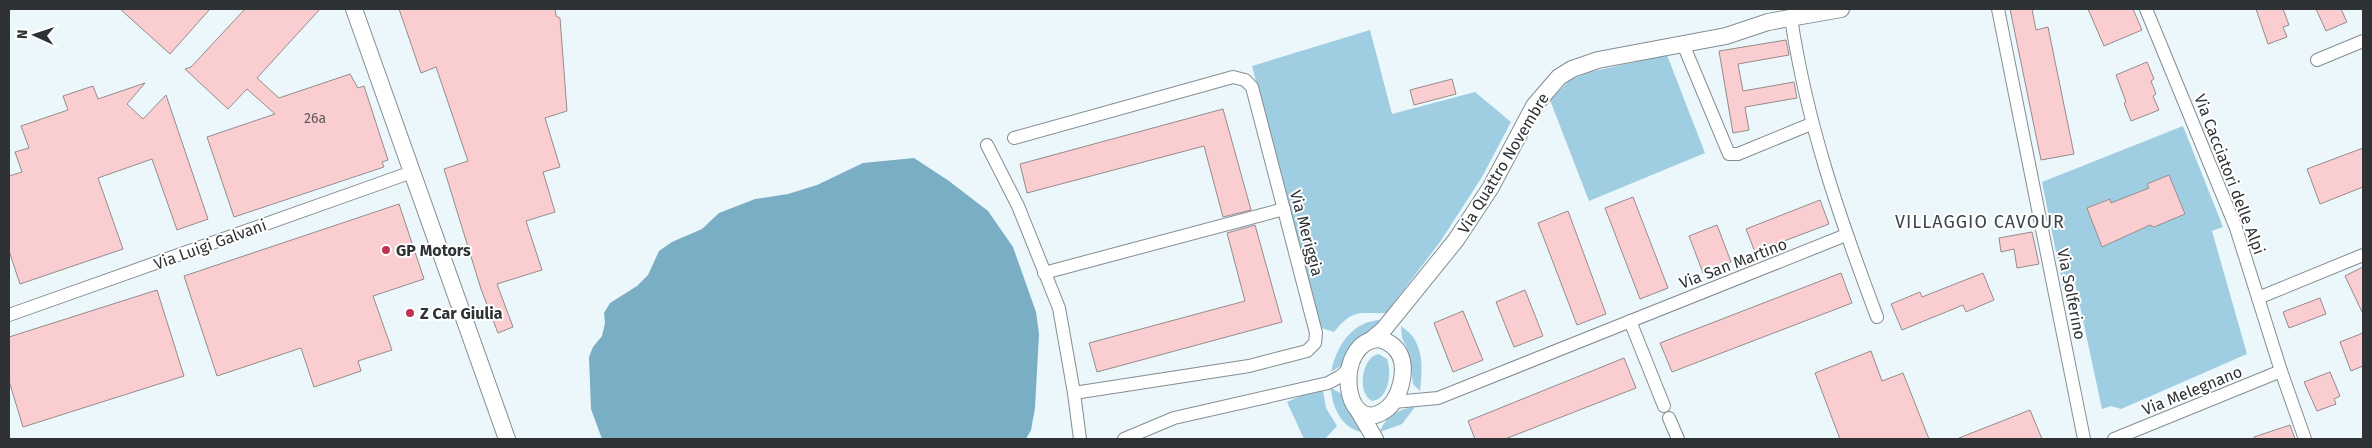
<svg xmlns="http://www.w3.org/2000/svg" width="2372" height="448" font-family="'Fira Sans',sans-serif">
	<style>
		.green { fill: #9fcde2; fill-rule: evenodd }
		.water { fill: #7aaec4 }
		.building { fill: #faced0; stroke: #968b8b }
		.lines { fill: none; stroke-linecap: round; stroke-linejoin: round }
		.minor-casing { stroke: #848d92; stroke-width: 14 }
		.tertiary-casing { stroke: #848d92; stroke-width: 18 }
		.minor { stroke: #fff; stroke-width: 12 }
		.tertiary { stroke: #fff; stroke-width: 16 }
		.poi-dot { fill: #c2314f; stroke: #fff; stroke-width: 2 }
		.labels { text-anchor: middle; stroke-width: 4; stroke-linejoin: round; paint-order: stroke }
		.number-label { font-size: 14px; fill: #61595b }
		.street-label { font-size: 16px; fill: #2e3234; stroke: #fff }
		.poi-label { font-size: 16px; font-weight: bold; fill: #2e3234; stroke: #fff; text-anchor: start }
		.neighbourhood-label { font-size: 18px; letter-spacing: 1px; fill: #3d4549; stroke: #fff }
	</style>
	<rect width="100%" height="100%" fill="#ecf7fc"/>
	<g class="green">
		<path d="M1370 30 1392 114 1475 92 1511 122 1482 177 1440 242 1386 313C1358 314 1354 308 1334 332L1321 328 1252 66Z"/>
		<polygon points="1667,55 1705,153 1589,201 1550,100 1570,80 1590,72"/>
		<path d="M2183 126 2223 227 2212 231 2247 354 2121 409 2111 406 2102 409 2075 283 2063 287 2042 182ZM2169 175 2185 214 2154 227 2150 225 2102 247 2087 208 2109 199 2111 203 2149 188 2147 184Z"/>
		<path d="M1382 320 1342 365 1331 372C1336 346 1353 320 1382 320Z"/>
		<path d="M1401 326C1424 341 1423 365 1420 391L1413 384 1409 353 1402 338Z"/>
		<path d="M1379 354 1387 359C1392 372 1389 399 1372 401 1356 393 1362 356 1379 354Z"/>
		<path d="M1331 388 1342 394C1347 408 1356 418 1361 432 1341 427 1332 407 1331 388Z"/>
		<polygon points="1323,390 1326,408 1337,426 1325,439 1304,439 1287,402 1312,391"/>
		<path d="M1415 407 1402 424 1380 432C1384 417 1400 408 1415 407Z"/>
	</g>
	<polygon class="water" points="914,158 949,181 988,211 1013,247 1036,312 1039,334 1035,408 1031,430 1026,439 602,439 591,409 589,357 593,347 602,336 605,323 604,313 610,303 637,286 648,275 659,251 672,242 702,229 719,213 755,199 788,194 817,185 863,163"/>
	<g class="building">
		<polygon points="120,9 210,9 170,54"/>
		<polygon points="245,9 320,9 257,78 279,98 350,74 358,88 364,86 388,160 382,162 384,167 234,217 207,137 275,114 247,89 228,109 185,69 191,67"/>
		<polygon points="399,9 555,9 556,16 560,18 567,111 545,118 560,167 543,172 555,212 526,221 542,270 497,284 513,327 498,333 481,289 444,169 468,161 436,67 421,73"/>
		<polygon points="2010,9 2032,9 2036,30 2048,27 2074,154 2041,160"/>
		<polygon points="2088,9 2133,9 2142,30 2104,46"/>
		<polygon points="2256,9 2283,9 2289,25 2283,27 2287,37 2268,44"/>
		<polygon points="2316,9 2341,9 2347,22 2326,31"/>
		<polygon points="1786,40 1789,55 1738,64 1743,91 1794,82 1797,98 1745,107 1749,130 1733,133 1719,51"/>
		<polygon points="2147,62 2154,79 2151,81 2156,94 2153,96 2159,110 2131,121 2124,103 2126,102 2116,75"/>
		<polygon points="1452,79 1456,94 1414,105 1410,90"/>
		<polygon points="145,83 127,104 143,119 166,95 208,219 177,230 152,159 98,178 123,249 20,284 9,251 9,176 22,172 15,152 29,148 21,126 68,110 63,96 93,86 98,99"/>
		<polygon points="1223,109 1251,210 1223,217 1204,146 1027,193 1020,164"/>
		<polygon points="2363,148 2363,187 2320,204 2307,169"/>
		<polygon points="2169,175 2185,214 2154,227 2150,225 2102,247 2087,208 2110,199 2111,203 2149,188 2147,184"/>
		<polygon points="1633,197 1668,288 1640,299 1605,208"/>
		<polygon points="1820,200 1829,224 1755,252 1746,229"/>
		<polygon points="399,204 424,279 373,296 392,350 358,361 361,371 314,387 301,348 217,376 184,276"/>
		<polygon points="1568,211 1606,314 1577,325 1538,223"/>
		<polygon points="1255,225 1282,322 1097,372 1089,343 1245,301 1227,233"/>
		<polygon points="1717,225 1731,262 1703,273 1689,236"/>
		<polygon points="2032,232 2039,264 2017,268 2014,249 2001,252 1999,238"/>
		<polygon points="2363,267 2363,314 2345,276"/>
		<polygon points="1841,273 1852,303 1672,372 1660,343"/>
		<polygon points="1983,273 1994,300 1966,312 1963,305 1902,330 1891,304 1920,292 1922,297"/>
		<polygon points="157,290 184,376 23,427 9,381 9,337"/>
		<polygon points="1525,290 1543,336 1514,347 1496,302"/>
		<polygon points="2320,298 2326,314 2289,328 2283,312"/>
		<polygon points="1463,311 1483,360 1453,372 1434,323"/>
		<polygon points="2363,333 2363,366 2351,371 2340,342"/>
		<polygon points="1871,351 1882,381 1903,373 1929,439 1840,439 1815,373"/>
		<polygon points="1624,358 1636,388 1505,439 1475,439 1468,421"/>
		<polygon points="2330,372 2340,396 2334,399 2336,404 2317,411 2304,382"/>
		<polygon points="2030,410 2042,439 1959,439 1959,438"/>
		<polygon points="2290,425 2295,439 2254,439 2254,437"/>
	</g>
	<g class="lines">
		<g class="minor-casing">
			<g id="minor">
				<polyline points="1998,9 2084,439"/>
				<polyline points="2146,9 2236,228 2281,371 2305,439"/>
				<path d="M1791 18C1807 124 1839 216 1877 317"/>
				<polyline points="1683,44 1729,154 1738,154 1811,124"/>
				<polyline points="2317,60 2363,41"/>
				<polyline points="1014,138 1233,77 1245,80 1252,87 1316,333 1315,343 1307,351 1249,366 1074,393 1080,439"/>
				<polyline points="987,145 1018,206 1059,308 1074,393"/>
				<polyline points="1044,273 1284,209"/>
				<polyline points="2258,298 2363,255"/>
				<polyline points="9,315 412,172"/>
				<polyline points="1630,321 1664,406"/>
				<polyline points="1394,402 1438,398 1846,235"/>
				<polyline points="1669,418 1678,439"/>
				<polyline points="1124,439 1174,418 1328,383 1341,376 1350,367"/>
				<polyline points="2114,439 2281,371"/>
			</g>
		</g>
		<g class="tertiary-casing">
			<g id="tertiary">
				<polyline points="354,9 507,439"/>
				<path d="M1379 339C1402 345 1406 364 1401 384 1398 396 1393 406 1382 412 1343 435 1333 341 1379 339Z"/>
				<polyline points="1371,340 1384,329 1456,240 1491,187 1534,106 1559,77 1572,69 1598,60 1726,36 1768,22 1841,9"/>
				<polyline points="1358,410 1375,439"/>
			</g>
		</g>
		<use href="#minor" class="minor"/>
		<use href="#tertiary" class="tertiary"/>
	</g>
	<g class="poi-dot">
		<circle cx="386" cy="250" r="5"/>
		<circle cx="410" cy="313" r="5"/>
	</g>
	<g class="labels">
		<g class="number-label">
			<text x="315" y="123">26a</text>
		</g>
		<g class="street-label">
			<text transform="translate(1503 163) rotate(-59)" y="6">Via Quattro Novembre</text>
			<text transform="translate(2230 174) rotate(69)" y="6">Via Cacciatori delle Alpi</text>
			<text transform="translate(1307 233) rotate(75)" y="6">Via Meriggia</text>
			<text transform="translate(210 244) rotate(-20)" y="6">Via Luigi Galvani</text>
			<text transform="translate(1733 263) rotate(-21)" y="6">Via San Martino</text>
			<text transform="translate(2072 294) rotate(79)" y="6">Via Solferino</text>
			<text transform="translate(2192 390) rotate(-22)" y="6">Via Melegnano</text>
		</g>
		<g class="poi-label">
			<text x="396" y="256">GP Motors</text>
			<text x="420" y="319">Z Car Giulia</text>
		</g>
		<g class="neighbourhood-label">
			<text x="1980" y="228">VILLAGGIO CAVOUR</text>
		</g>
	</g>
	<rect width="2372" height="448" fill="none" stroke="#2e3234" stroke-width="20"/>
	<g transform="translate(35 35) rotate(273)" stroke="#ffffff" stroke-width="4" paint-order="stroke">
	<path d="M0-4L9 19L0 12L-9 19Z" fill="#2e3234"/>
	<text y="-8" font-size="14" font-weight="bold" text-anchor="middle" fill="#2e3234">N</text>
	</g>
</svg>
